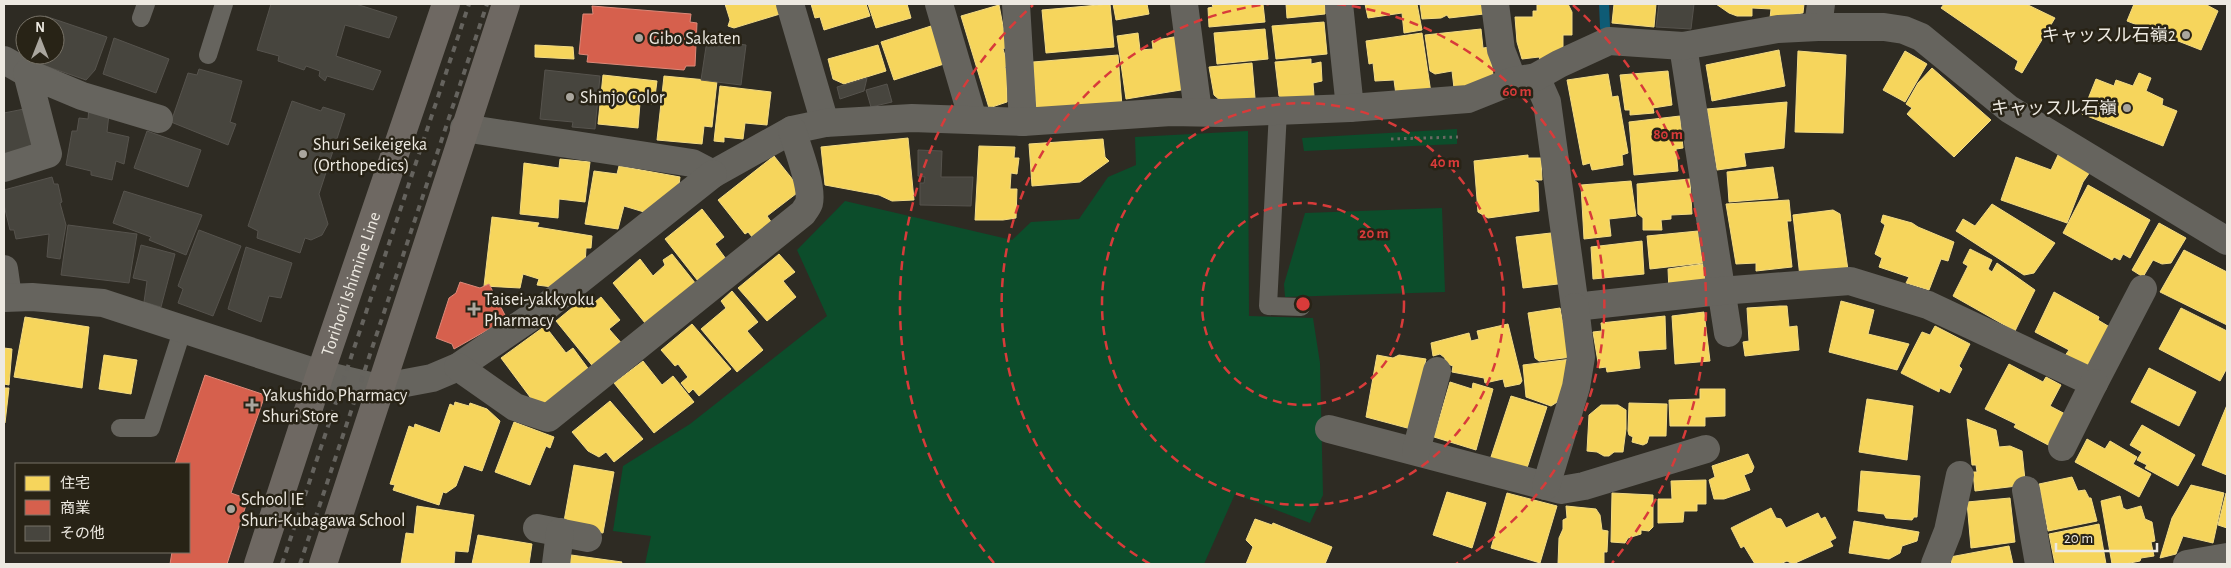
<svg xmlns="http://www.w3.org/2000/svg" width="2231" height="568" font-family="'Alegreya Sans','Noto Sans JP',sans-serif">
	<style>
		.green { fill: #0c4d2b }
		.homes { fill: #f6d55c; stroke: #f3db84 }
		.shops { fill: #d6604d; stroke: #dd8979 }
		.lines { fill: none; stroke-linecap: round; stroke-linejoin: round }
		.stream { stroke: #0e5b75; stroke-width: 10 }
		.building { fill: #47453e; stroke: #56534d }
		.path { stroke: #6b6963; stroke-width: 3; stroke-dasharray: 2.5 4; stroke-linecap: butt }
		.lane { stroke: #66645e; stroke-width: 18 }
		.street { stroke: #66645e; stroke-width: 28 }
		.secondary { stroke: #6e6862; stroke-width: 28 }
		.rail { stroke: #65635e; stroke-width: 4; stroke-dasharray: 6 6; stroke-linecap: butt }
		.ring { fill: none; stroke: #d83b3a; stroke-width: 2.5; stroke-dasharray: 9 6 }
		.poi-dot { fill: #aaa69e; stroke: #282316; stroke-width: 2 }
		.labels { text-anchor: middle; stroke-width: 5; stroke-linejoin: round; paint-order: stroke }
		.poi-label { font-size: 18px; fill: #ede9e1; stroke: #282316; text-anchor: start }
		.street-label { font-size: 18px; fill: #ede9e1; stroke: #282316 }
		.centre { fill: #d83b3a; stroke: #282316; stroke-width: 2.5 }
		.ring-label { font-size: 15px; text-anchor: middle; font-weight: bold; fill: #d83b3a; stroke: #282316; stroke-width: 5; stroke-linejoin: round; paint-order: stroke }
	</style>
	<rect width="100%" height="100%" fill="#2e2b23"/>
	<g class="green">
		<polygon points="1457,129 1457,144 1304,151 1302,138"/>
		<polygon points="1248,131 1249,316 1313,318 1320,363 1323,495 1310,523 1235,494 1204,564 645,564 651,536 613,531 623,466 690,424 827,316 797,250 845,201 1012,240 1031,222 1079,219 1108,177 1136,165 1135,137"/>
		<polygon points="1442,208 1445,292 1285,297 1284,284 1305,213"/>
	</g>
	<g class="homes">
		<polygon points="725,4 778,4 780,14 734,28 728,26 730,20"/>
		<polygon points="811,4 866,4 870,16 824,30 820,17 815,18"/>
		<polygon points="868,4 907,4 911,18 876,28"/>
		<polygon points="1110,4 1114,47 1046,53 1042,10"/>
		<polygon points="1113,4 1147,4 1149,14 1116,20"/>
		<polygon points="1212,4 1263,4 1265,22 1209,27 1208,8 1213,7"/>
		<polygon points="1286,4 1325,4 1325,14 1287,18"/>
		<polygon points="1365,4 1417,4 1422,30 1404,33 1402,13 1368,18"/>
		<polygon points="1420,4 1483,4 1484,14 1449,18 1447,15 1441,18 1422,19"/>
		<polygon points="1537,4 1568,4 1572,12 1572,35 1563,35 1563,50 1541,62 1539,57 1522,59 1517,42 1515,17 1533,17 1533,11 1537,11"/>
		<polygon points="1614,4 1656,4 1654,27 1612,23"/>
		<polygon points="1716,4 1804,4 1803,13 1770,18 1771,9 1752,8 1752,16 1737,16 1729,13"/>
		<polygon points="1944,4 2026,4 2055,18 2022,73 2015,69 2018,61 1941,8"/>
		<polygon points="2134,4 2205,4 2218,11 2201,50 2127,21"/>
		<polygon points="999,5 1007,47 1003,49 1008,65 1005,67 1007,72 1007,102 989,108 961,16"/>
		<polygon points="1324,22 1327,54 1276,59 1272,26"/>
		<polygon points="931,26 944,64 894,80 881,42"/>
		<polygon points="1265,29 1268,59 1217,64 1214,33"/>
		<polygon points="1481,29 1483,48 1490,47 1493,75 1471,88 1454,88 1452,71 1435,74 1430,71 1425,35"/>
		<polygon points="1138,33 1140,50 1153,49 1152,41 1179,36 1187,89 1126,99 1117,36"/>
		<polygon points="1422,33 1431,93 1396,95 1394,80 1375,81 1373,63 1369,64 1366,41"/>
		<polygon points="535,45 573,47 574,59 535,57"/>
		<polygon points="878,45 886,71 844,84 833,79 828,59"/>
		<polygon points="1779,50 1785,86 1712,101 1706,65"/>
		<polygon points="1798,51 1846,55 1843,133 1795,132"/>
		<polygon points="1905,51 1927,64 1905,102 1883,90"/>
		<polygon points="1118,55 1122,106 1036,108 1033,62"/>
		<polygon points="1311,59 1311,64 1321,62 1322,81 1313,83 1314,96 1283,98 1279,96 1275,62"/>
		<polygon points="1252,63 1255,98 1222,102 1214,95 1209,67"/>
		<polygon points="1932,68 1991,120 1954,157 1907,114 1912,108 1906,104 1918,83"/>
		<polygon points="1668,71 1672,105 1653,108 1654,113 1630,115 1630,110 1625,110 1620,75"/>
		<polygon points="2139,73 2151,78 2146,91 2163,99 2162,105 2177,111 2163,146 2082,114 2096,79 2114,86 2116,80 2133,86"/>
		<polygon points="1608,74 1612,97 1618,96 1628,153 1622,155 1623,165 1592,170 1590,163 1583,165 1567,80"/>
		<polygon points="603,75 657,81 654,104 640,103 638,128 598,124"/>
		<polygon points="664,76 717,81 712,127 704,126 702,144 657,140"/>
		<polygon points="720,86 771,92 767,125 745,123 743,139 724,137 724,142 714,141"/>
		<polygon points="1787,102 1784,148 1744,153 1746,166 1717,170 1707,109"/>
		<polygon points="1680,116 1683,148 1676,149 1678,171 1634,175 1629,122"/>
		<polygon points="908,138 914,200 892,201 879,195 825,185 821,147"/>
		<polygon points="1103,139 1105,157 1109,161 1080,182 1032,186 1029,144"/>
		<polygon points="979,146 1015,147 1014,158 1019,158 1017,174 1011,173 1010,189 1017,189 1016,218 1003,220 975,220"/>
		<polygon points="1528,155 1528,158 1541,158 1542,180 1534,180 1538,183 1539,211 1488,218 1478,212 1474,161"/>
		<polygon points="2058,155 2090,172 2083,182 2067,223 2001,200 2016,157 2051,170"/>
		<polygon points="774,156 801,190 767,216 772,223 753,238 748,232 745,234 718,200"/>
		<polygon points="560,159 590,162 585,202 559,199 558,218 520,214 524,163 559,168"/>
		<polygon points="619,166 680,177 679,185 644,212 624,206 618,229 585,224 594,171 617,174"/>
		<polygon points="1773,167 1778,198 1729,202 1727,172"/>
		<polygon points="1690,179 1692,214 1671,215 1671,219 1661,220 1662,230 1643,230 1643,218 1638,214 1637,184"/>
		<polygon points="1631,181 1636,216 1609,219 1611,236 1584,239 1581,185"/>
		<polygon points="2088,185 2150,220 2130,258 2123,254 2120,260 2114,257 2112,260 2063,233"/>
		<polygon points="1789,200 1791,221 1787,221 1792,267 1756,271 1756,263 1736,264 1726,204"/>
		<polygon points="1992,204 2055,243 2034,273 2024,275 1956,231 1963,219 1975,226"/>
		<polygon points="702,209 724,237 715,244 726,259 698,281 665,239"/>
		<polygon points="1833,210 1840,214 1848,270 1800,277 1793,215"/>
		<polygon points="1883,215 1912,223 1918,227 1954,242 1948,261 1941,259 1929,290 1906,283 1909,277 1879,267 1882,258 1875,254 1885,225 1881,222"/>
		<polygon points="492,217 539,223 537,227 592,236 591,248 586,248 585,265 560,288 537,285 539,279 523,274 520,288 484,286"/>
		<polygon points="2159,223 2186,238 2171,263 2162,264 2153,260 2143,277 2132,270"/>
		<polygon points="1698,231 1703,263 1650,269 1647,236"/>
		<polygon points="1551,233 1558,284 1523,288 1516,237"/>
		<polygon points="1642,241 1644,274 1593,279 1591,247"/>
		<polygon points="1970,249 1992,260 1988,269 1992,272 1997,263 2035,290 2015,331 1953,296 1968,266 1963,263"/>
		<polygon points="2184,250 2227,272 2227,325 2160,292"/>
		<polygon points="672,254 696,284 645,323 613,283 640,259 653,276 665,265 663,260"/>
		<polygon points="779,254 795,272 783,281 796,297 767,321 738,288"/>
		<polygon points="1703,264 1706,287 1669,291 1668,269"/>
		<polygon points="732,291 758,322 747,331 763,350 737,372 701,329 726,308 721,301"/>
		<polygon points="2054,292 2099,317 2098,320 2113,329 2087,368 2064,357 2069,350 2035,332"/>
		<polygon points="601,297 620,320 609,329 624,346 595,369 556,321 584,298 590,306"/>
		<polygon points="1841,301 1874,310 1868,334 1909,344 1897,370 1829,352"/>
		<polygon points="1780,306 1787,306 1789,327 1797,326 1799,350 1745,356 1743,342 1749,341 1747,308"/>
		<polygon points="1560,308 1569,354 1572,357 1539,361 1535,358 1528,313"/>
		<polygon points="2181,308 2227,331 2227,368 2220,381 2159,349"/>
		<polygon points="1704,312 1710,361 1675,364 1672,316"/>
		<polygon points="1665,316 1666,349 1638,351 1640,368 1607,372 1606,367 1599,368 1593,332 1602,331 1601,323"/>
		<polygon points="25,317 89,327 82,388 14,377"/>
		<polygon points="692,324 731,369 699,396 693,389 689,393 681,383 688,377 678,364 675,366 661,350"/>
		<polygon points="1508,324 1522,381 1520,384 1505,387 1503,379 1485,383 1484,378 1452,372 1453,366 1445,363 1445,358 1440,354 1433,356 1431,343 1469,333 1471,341 1479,339 1477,331"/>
		<polygon points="545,326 566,353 573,348 590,371 539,409 501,358"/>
		<polygon points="1935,326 1970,344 1959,366 1962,369 1950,393 1940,388 1939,392 1901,373 1922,332 1930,335"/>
		<polygon points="4,348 12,349 9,385 4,384"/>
		<polygon points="104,355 137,360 131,394 99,389"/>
		<polygon points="1377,355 1393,358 1399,355 1426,359 1411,429 1366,417"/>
		<polygon points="1572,359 1562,399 1551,406 1526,397 1523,365"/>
		<polygon points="643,361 662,385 673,376 694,402 654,433 614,383"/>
		<polygon points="2009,364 2043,382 2046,377 2061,385 2050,406 2069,416 2052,447 2014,427 2016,424 1985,409"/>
		<polygon points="2149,368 2196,392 2179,426 2131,402"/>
		<polygon points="1450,382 1472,389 1473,383 1493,389 1476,450 1434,437"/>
		<polygon points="4,388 9,388 5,423 4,423"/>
		<polygon points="1700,389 1725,389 1725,416 1705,417 1705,426 1670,426 1669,400 1700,399"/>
		<polygon points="1511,396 1547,407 1526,471 1490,460"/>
		<polygon points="1867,399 1913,406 1907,460 1859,452"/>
		<polygon points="610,401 643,439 614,462 606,452 599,457 588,451 572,432"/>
		<polygon points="455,402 469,406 470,403 487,409 500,421 482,471 464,465 456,486 446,493 443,492 439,505 393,490 395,485 390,484 409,426 414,428 415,424 440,433 450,404 454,406"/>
		<polygon points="1629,403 1667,404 1666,436 1649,436 1647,443 1643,445 1632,442 1633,437 1629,435 1628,431"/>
		<polygon points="1601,405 1618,405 1626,410 1626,429 1623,452 1614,452 1609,456 1604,456 1597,452 1587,451 1589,415"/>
		<polygon points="2227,405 2227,475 2202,465"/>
		<polygon points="1967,419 1996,430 1999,447 2010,446 2022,451 2025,480 2017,486 1975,491 1973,472 1977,472 1976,465 1972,465"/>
		<polygon points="514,422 554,437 550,448 546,446 530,485 495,472"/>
		<polygon points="2142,425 2195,455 2178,486 2145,468 2147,465 2137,460 2142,452 2130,445"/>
		<polygon points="2087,439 2105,449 2110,441 2137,457 2133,464 2151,474 2139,497 2075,462"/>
		<polygon points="1748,454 1754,467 1752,472 1744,475 1750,490 1724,499 1714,499 1709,480 1715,477 1712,466"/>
		<polygon points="574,465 614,472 603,533 563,527"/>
		<polygon points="1861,471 1920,476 1917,517 1914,517 1912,520 1886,518 1884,514 1858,511"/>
		<polygon points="2072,477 2078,491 2085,490 2089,498 2091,498 2097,521 2048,531 2039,484"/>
		<polygon points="1706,480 1706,504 1697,504 1697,511 1684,511 1683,522 1658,523 1658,499 1672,499 1671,481"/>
		<polygon points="2191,485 2224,493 2213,543 2183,536 2176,554 2160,558 2172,518"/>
		<polygon points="1447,492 1486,503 1472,548 1433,535"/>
		<polygon points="1507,493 1557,506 1540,563 1491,548"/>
		<polygon points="1612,493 1653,495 1653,527 1649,531 1641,530 1641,534 1628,538 1625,543 1611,542"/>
		<polygon points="2226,493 2227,493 2227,528 2218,525"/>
		<polygon points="2120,496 2123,508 2127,510 2141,506 2145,519 2152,522 2155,541 2151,542 2154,556 2141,558 2140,561 2125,564 2112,564 2101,501"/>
		<polygon points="2010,498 2015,542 1971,548 1967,502"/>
		<polygon points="417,506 474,515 468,552 455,551 454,564 401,564 406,533 414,534"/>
		<polygon points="1566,506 1596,509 1600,515 1602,530 1608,531 1607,552 1604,552 1604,564 1558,564 1559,538 1563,529 1563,520 1567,518"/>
		<polygon points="1771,508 1776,518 1781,519 1786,528 1818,513 1821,519 1825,517 1836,538 1830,541 1833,546 1793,564 1787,561 1780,564 1755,564 1744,546 1741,548 1731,528"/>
		<polygon points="1255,519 1272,525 1273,523 1332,547 1325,564 1246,564 1253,547 1246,540"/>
		<polygon points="1854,521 1919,532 1917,541 1902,546 1900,553 1889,559 1849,553"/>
		<polygon points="2099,524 2106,564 2055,564 2049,534"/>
		<polygon points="478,535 532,544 529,564 472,564"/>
		<polygon points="2009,546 2013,564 1952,564 1950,557"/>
		<polygon points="571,555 622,562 621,564 570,564"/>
	</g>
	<g class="shops">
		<polygon points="592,6 691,14 690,22 697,23 695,66 686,66 684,70 587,62 588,55 579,54 583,14 593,14"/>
		<polygon points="460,282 480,288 489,284 507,319 454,349 452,344 436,338 449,298 456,293"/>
		<polygon points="205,375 265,395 231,493 248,499 227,564 170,564 172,552 189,552 189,464 175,464"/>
	</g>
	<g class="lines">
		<polyline class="stream" points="1604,4 1605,27"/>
	</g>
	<g class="building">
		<polygon points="271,4 356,4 397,17 389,38 345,25 336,56 381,71 373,90 327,76 325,81 319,76 320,71 306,66 304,70 278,61 279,56 257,50"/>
		<polygon points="1659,4 1694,4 1691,29 1656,27"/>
		<polygon points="45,16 107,37 95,70 86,80 34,62 33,55 55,55 55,25 42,25"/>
		<polygon points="114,38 169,59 156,93 103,74"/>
		<polygon points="707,40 746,45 741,85 701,80"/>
		<polygon points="199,69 242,81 230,122 236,124 228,145 171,122 188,73 197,75"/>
		<polygon points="545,70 600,76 595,129 572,127 573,122 540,119"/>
		<polygon points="867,78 864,91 840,99 837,87"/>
		<polygon points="887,84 892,102 871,107 866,90"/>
		<polygon points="292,101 321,111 323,107 345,114 319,194 328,224 322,235 311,240 305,238 300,253 257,238 258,231 248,226"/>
		<polygon points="89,108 109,114 107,132 129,137 124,164 116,161 112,180 91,175 91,171 66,165 72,131 77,131 79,118 88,119"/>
		<polygon points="24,109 34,144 4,156 4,113"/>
		<polygon points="147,131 201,150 188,187 134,168"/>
		<polygon points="918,150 942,151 941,177 973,177 971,206 920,205 920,183 924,183 925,177 918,176"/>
		<polygon points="52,177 54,184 58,184 62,202 60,203 66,225 60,259 47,257 49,234 16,239 14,230 10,230 4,205 4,190"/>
		<polygon points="124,191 202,215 186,255 149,240 151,237 113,223"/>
		<polygon points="68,225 137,234 129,283 61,275"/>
		<polygon points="199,230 241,246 213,316 178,303 183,289 178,286"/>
		<polygon points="141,245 175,254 161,307 144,302 147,281 133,278"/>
		<polygon points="246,247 292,263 281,298 269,296 261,322 228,309"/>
	</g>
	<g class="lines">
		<polyline class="path" points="1391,139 1458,137"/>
		<g class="lane">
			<polyline points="141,18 146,4"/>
			<polyline points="208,55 224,4"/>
			<polyline points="1278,111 1268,306 1301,307"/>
			<polyline points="120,428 151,428 183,328"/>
		</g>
		<g class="street">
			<polyline points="790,4 825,123"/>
			<polyline points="939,4 973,120"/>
			<polyline points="1016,4 1023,122"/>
			<polyline points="1184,4 1198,112"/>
			<polyline points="1339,4 1350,108"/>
			<polyline points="1495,4 1501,50 1513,81"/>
			<polyline points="1818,27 1821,4"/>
			<polyline points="1683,46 1728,333"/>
			<polyline points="4,60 27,73"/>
			<polyline points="1536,77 1547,102 1575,307 1720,291 1850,281 1928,305 2094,383 2143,289"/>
			<polyline points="464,128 692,163 713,174 792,130 825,123 912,118 1023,122 1171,112 1222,113 1350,108 1468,99 1513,81 1536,77 1559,64 1609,41 1683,46 1778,29 1818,27 1884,27 1904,30 1921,37 2009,109 2227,241"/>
			<polyline points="4,168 48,154 27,73 82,96 159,119"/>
			<polyline points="4,269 8,297"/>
			<polyline points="4,298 32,297 103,303 320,374 379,388 432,378 458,367 543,309 713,174"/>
			<path d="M458 367 515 407 548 418 803 213C805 210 808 206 809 203 813 187 797 146 792 130"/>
			<polyline points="1329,429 1561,490 1584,486 1706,449"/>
			<polyline points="2062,447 2094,383"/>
			<polyline points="1416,451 1437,371"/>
			<polyline points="1546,486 1576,387 1581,357 1575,307"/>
			<polyline points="2026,490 2039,564"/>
			<polyline points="537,528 588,538"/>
			<polyline points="556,564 560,532"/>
			<polyline points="1935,564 1948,531 1960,475"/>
			<polyline points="2187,564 2227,557"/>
		</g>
		<g class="secondary">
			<path id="s1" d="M258 564 320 374 446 4"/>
			<polyline points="323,564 506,4"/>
		</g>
		<g class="rail">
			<polyline points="282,564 469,4"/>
			<polyline points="300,564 487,4"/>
		</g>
	</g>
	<g class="ring">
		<circle cx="1303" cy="304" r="101"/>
		<circle cx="1303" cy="304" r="201"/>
		<path d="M1150 564A302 302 0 0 1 1269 4M1337 4A302 302 0 0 1 1456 564"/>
		<path d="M994 563A403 403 0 0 1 1033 5M1573 5A403 403 0 0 1 1612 563"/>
	</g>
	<g class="poi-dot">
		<circle cx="2186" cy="35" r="5"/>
		<circle cx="639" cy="38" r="5"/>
		<circle cx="570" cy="97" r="5"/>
		<circle cx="2127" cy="108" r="5"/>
		<circle cx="303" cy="154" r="5"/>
		<path d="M471.5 301.5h5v5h5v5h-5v5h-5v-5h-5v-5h5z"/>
		<path d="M249.5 397.5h5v5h5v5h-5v5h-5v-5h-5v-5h5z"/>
		<circle cx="231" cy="509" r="5"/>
	</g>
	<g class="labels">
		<g class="poi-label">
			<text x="2176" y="41" text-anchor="end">キャッスル石嶺2</text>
			<text x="649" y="44">Gibo Sakaten</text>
			<text x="580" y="103">Shinjo Color</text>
			<text x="2117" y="114" text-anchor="end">キャッスル石嶺</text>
			<text x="313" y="150">Shuri Seikeigeka<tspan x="313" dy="21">(Orthopedics)</tspan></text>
			<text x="484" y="305">Taisei-yakkyoku<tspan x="484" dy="21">Pharmacy</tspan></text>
			<text x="262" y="401">Yakushido Pharmacy<tspan x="262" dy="21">Shuri Store</tspan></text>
			<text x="241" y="505">School IE<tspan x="241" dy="21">Shuri-Kubagawa School</tspan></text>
		</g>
		<g class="street-label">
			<text dy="6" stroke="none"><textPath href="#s1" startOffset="295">Torihori Ishimine Line</textPath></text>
		</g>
	</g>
	<circle cx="1303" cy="304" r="8" class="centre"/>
	<g class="ring-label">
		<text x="1517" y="96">60 m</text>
		<text x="1668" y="139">80 m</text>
		<text x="1445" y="167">40 m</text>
		<text x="1374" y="238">20 m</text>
	</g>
	<rect width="2231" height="568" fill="none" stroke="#ede9e1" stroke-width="10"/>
	<rect x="15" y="463" width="175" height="90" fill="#282316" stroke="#777267"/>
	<rect x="25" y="476" width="25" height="15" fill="#f6d55c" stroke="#777267"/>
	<text x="60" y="488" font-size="15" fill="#ede9e1">住宅</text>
	<rect x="25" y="500" width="25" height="15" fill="#d6604d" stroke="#777267"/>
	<text x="60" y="513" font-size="15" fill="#ede9e1">商業</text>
	<rect x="25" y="526" width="25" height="15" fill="#47453e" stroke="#777267"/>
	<text x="60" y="538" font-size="15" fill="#ede9e1">その他</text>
	<g transform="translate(40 40)"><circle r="24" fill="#282316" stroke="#777267"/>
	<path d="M0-4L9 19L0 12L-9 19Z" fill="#aaa69e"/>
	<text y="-8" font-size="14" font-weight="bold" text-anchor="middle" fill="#ede9e1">N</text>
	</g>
	<path d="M2056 543v8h101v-8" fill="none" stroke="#ede9e1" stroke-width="2.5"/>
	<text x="2064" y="543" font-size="15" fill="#ede9e1" stroke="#282316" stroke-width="4" paint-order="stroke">20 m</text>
</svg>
